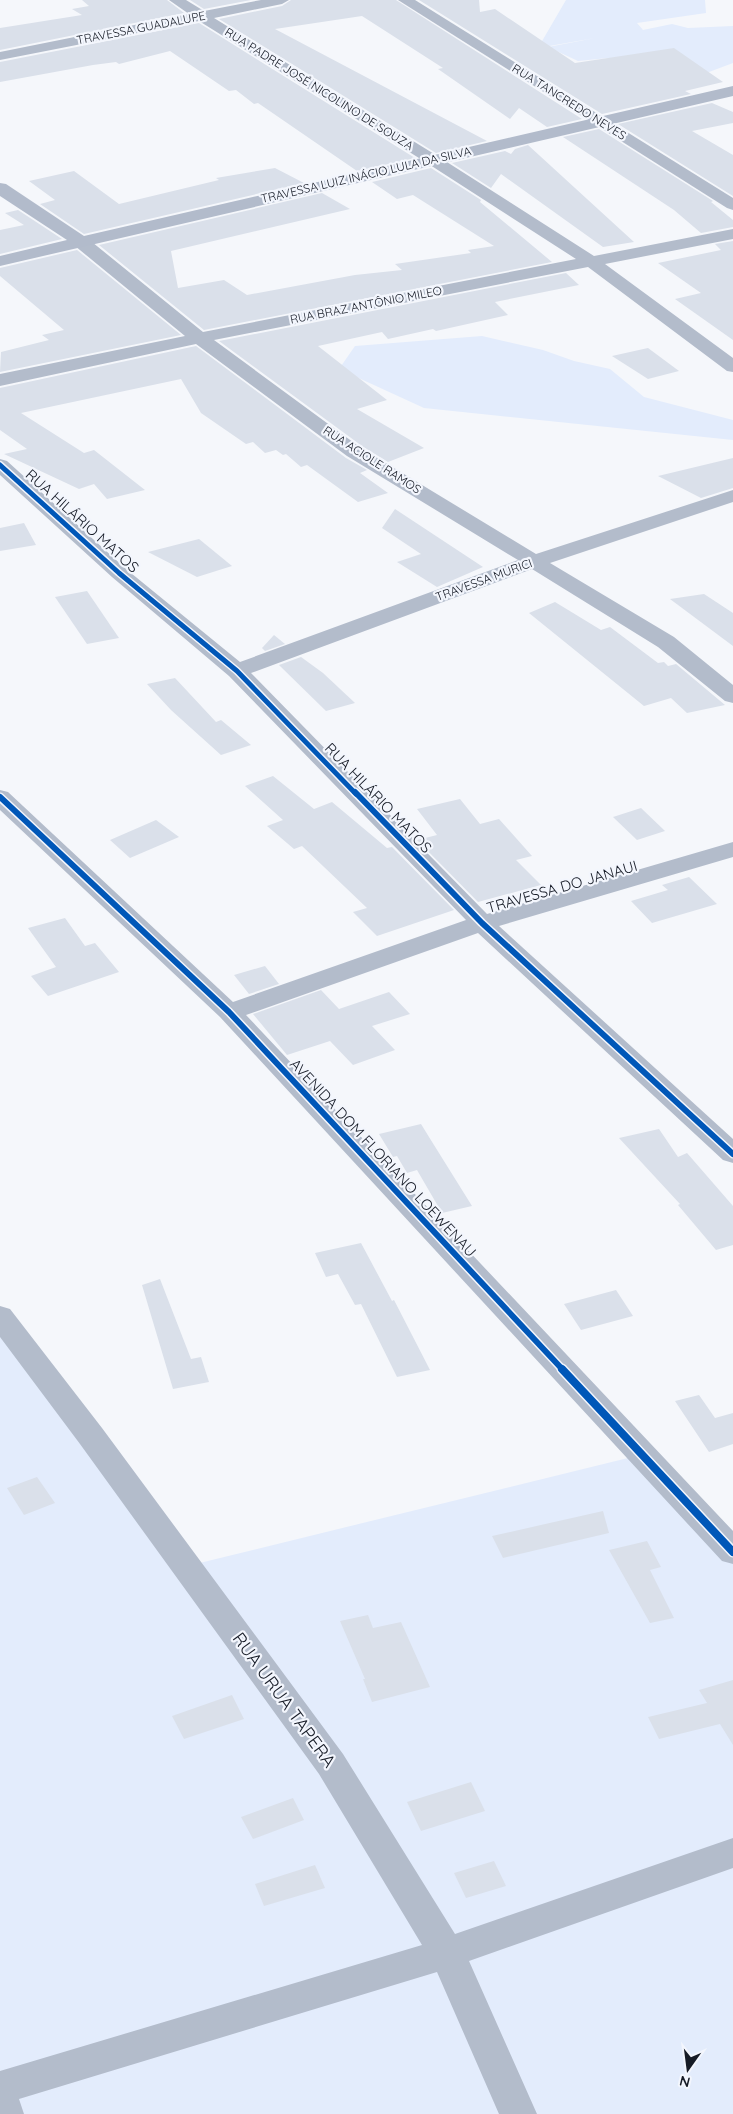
<svg xmlns="http://www.w3.org/2000/svg" width="733" height="2114" font-family="Quicksand,sans-serif">
	<style>
		.green { fill: #e3ecfc }
		.building { fill: #dae0ea }
		.lines { fill: none; stroke-linecap: round; stroke-linejoin: round }
		.street { fill: #b3bccb; fill-rule: evenodd }
		.secondary { fill: #b2bbcb; fill-rule: evenodd }
		.cycleway-far2-casing { stroke: #f3f6fd; stroke-width: 8 }
		.cycleway-far1-casing { stroke: #f3f6fd; stroke-width: 9 }
		.cycleway-casing { stroke: #f3f6fd; stroke-width: 11 }
		.cycleway-far2 { stroke: #0057b8; stroke-width: 5 }
		.cycleway-far1 { stroke: #0057b8; stroke-width: 6 }
		.cycleway { stroke: #0057b8; stroke-width: 8 }
		.labels { text-anchor: middle; stroke-width: 4.5; stroke-linejoin: round; paint-order: stroke }
		.far-street-label { font-size: 12px; fill: #161b26; stroke: #f3f6fd }
		.street-label { font-size: 15px; fill: #161b26; stroke: #f3f6fd }
		.near-street-label { font-size: 18px; fill: #161b26; stroke: #f3f6fd }
	</style>
	<rect width="100%" height="100%" fill="#f5f7fb"/>
	<g class="green">
		<polygon points="566,0 705,0 706,13 637,23 643,30 672,24 688,28 733,26 733,63 709,72 627,67 608,58 578,61 548,47 595,38 538,48"/>
		<polygon points="482,336 543,350 574,361 610,369 644,397 733,420 733,440 424,408 339,369 355,346"/>
		<polygon points="0,1330 175,1569 632,1457 733,1547 733,2114 0,2114"/>
	</g>
	<g class="building">
		<polygon points="82,0 167,0 184,13 0,50 0,28 82,15 72,9 89,6"/>
		<polygon points="190,0 251,0 204,9"/>
		<polygon points="291,0 396,0 582,119 547,127 519,108 510,119 438,69 443,68 362,16 275,29 487,141 436,153 219,19 282,6"/>
		<polygon points="419,0 479,0 480,12 495,9 575,63 674,48 723,82 685,91 691,94 602,114"/>
		<polygon points="199,23 415,158 357,171 258,103 254,104 236,90 229,91 170,51 119,64 116,62 93,65 0,82 0,62"/>
		<polygon points="712,103 733,112 733,123 692,131 733,155 733,196 618,124"/>
		<polygon points="599,129 713,201 711,202 733,220 733,227 701,233 674,210 563,137"/>
		<polygon points="528,145 634,242 603,247 501,174 491,188 452,163 505,151 511,154 515,149"/>
		<polygon points="275,168 304,183 84,234 40,204 55,200 29,181 74,171 119,204 219,180 216,178"/>
		<polygon points="431,168 481,200 480,202 552,262 204,330 99,245 322,193 350,209 171,251 178,288 224,280 247,295 355,275 402,270 395,264 471,253 468,250 494,246 413,195 397,199 372,182"/>
		<polygon points="18,210 62,239 0,254 0,230 24,225 5,213"/>
		<polygon points="733,241 733,340 675,299 701,293 658,263 721,250 715,244"/>
		<polygon points="77,250 181,335 0,372 1,352 49,340 42,335 64,330 0,276 0,268"/>
		<polygon points="566,273 579,285 495,302 508,315 436,331 433,329 388,339 382,332 318,346 387,400 357,409 424,448 388,462 362,446 219,341"/>
		<polygon points="196,346 346,458 367,470 360,473 388,493 358,502 307,465 301,467 286,454 283,455 276,450 265,453 253,442 246,444 201,413 181,379 21,413 84,453 94,450 145,490 107,499 94,484 79,489 4,454 27,449 0,430 0,388"/>
		<polygon points="648,348 679,371 648,379 612,356"/>
		<polygon points="733,458 733,488 701,498 658,476"/>
		<polygon points="395,509 483,567 437,587 397,562 421,554 382,528"/>
		<polygon points="24,523 36,545 0,551 0,528"/>
		<polygon points="199,539 232,566 197,577 148,552"/>
		<polygon points="87,591 119,638 87,644 55,597"/>
		<polygon points="704,594 733,613 733,646 670,599"/>
		<polygon points="555,602 601,630 610,627 658,663 664,662 668,666 676,664 725,705 687,713 671,698 644,706 529,613"/>
		<polygon points="274,635 285,644 265,651 262,648"/>
		<polygon points="301,657 323,673 355,703 326,711 279,665"/>
		<polygon points="175,678 216,722 221,720 251,745 221,755 171,710 147,684"/>
		<polygon points="273,776 314,809 332,802 387,848 392,847 454,910 377,936 353,912 367,908 302,846 294,849 267,826 283,820 245,786"/>
		<polygon points="460,799 480,824 499,819 532,856 516,860 541,885 478,902 417,840 437,835 417,809"/>
		<polygon points="641,808 665,831 637,840 613,817"/>
		<polygon points="156,820 179,837 130,858 110,840"/>
		<polygon points="689,877 717,904 652,923 631,901 668,890 662,885"/>
		<polygon points="65,918 85,946 95,943 119,972 48,996 31,976 56,967 28,928"/>
		<polygon points="265,966 279,984 249,994 234,975"/>
		<polygon points="321,990 339,1009 389,992 410,1014 372,1026 395,1050 353,1065 330,1041 287,1055 253,1014"/>
		<polygon points="421,1124 429,1137 472,1206 442,1213 417,1170 407,1173 397,1156 393,1157 379,1134"/>
		<polygon points="659,1129 678,1157 687,1153 733,1206 733,1245 716,1250 678,1205 680,1204 619,1138"/>
		<polygon points="361,1243 392,1301 394,1300 430,1370 397,1377 361,1304 355,1305 338,1274 326,1277 315,1253"/>
		<polygon points="160,1279 191,1359 201,1357 209,1382 173,1389 142,1285"/>
		<polygon points="616,1290 633,1316 581,1330 564,1304"/>
		<polygon points="699,1395 715,1418 733,1413 733,1444 709,1452 675,1401"/>
		<polygon points="37,1477 55,1503 24,1515 7,1488"/>
		<polygon points="603,1511 609,1533 503,1558 492,1536"/>
		<polygon points="647,1541 661,1567 650,1570 674,1618 650,1623 609,1550"/>
		<polygon points="368,1615 373,1628 401,1622 430,1687 372,1702 363,1679 365,1679 340,1621"/>
		<polygon points="733,1680 733,1745 720,1724 659,1739 648,1717 707,1703 699,1690"/>
		<polygon points="232,1695 244,1719 184,1739 172,1716"/>
		<polygon points="471,1782 485,1811 421,1831 407,1802"/>
		<polygon points="293,1798 304,1820 253,1839 241,1817"/>
		<polygon points="494,1861 506,1886 466,1898 454,1873"/>
		<polygon points="315,1865 325,1888 264,1906 255,1884"/>
	</g>
	<g class="lines">
		<g class="street">
			<polygon points="169,0 186,0 204,11 261,0 289,0 282,4 214,18 439,157 594,256 733,229 733,239 605,264 733,358 733,372 727,371 588,267 214,340 361,448 536,554 733,490 733,502 550,563 674,637 733,685 733,703 725,701 658,647 532,569 251,673 487,914 733,842 733,857 499,926 733,1139 733,1163 723,1160 478,933 246,1015 733,1531 733,1564 722,1561 220,1017 0,810 0,790 8,792 233,1002 466,920 229,676 112,577 0,475 0,459 7,461 126,569 240,662 518,560 347,456 196,344 0,386 0,374 185,336 75,246 73,242 75,238 87,238 203,332 576,259 427,163 199,21 0,60 0,52 189,14"/>
			<polygon points="398,0 415,0 733,198 733,210 727,208"/>
			<polygon points="0,1306 10,1309 102,1428 343,1754 455,1934 733,1838 733,1868 469,1961 537,2114 499,2114 437,1972 19,2099 24,2114 0,2114 0,2071 422,1945 319,1774 80,1444 0,1337"/>
		</g>
		<polygon class="secondary" points="733,86 733,96 0,266 0,256 67,240 0,196 0,183 6,184 84,236"/>
		<g class="cycleway-far2-casing">
			<polyline id="cycleway-far2" points="0,465 119,573 237,671 356,794"/>
		</g>
		<g class="cycleway-far1-casing">
			<g id="cycleway-far1">
				<polyline points="355,792 482,923 733,1154"/>
				<polyline points="0,797 229,1012 563,1370"/>
			</g>
		</g>
		<g class="cycleway-casing">
			<polyline id="cycleway" points="562,1369 733,1552"/>
		</g>
		<use href="#cycleway-far2" class="cycleway-far2"/>
		<use href="#cycleway-far1" class="cycleway-far1"/>
		<use href="#cycleway" class="cycleway"/>
	</g>
	<g class="labels">
		<g class="far-street-label">
			<text transform="translate(141 28) rotate(-11)" y="4">TRAVESSA GUADALUPE</text>
			<text transform="translate(319 89) rotate(32)" y="4">RUA PADRE JOSÉ NICOLINO DE SOUZA</text>
			<text transform="translate(569 102) rotate(32)" y="4">RUA TANCREDO NEVES</text>
			<text transform="translate(366 175) rotate(-13)" y="4">TRAVESSA LUIZ INÁCIO LULA DA SILVA</text>
			<text transform="translate(366 305) rotate(-11)" y="4">RUA BRAZ ANTÔNIO MILEO</text>
			<text transform="translate(372 460) rotate(33)" y="4">RUA ACIOLE RAMOS</text>
			<text transform="translate(484 580) rotate(-20)" y="4">TRAVESSA MURICI</text>
		</g>
		<g class="street-label">
			<text transform="translate(82 521) rotate(42)" y="5">RUA HILÁRIO MATOS</text>
			<text transform="translate(378 798) rotate(46)" y="5">RUA HILÁRIO MATOS</text>
			<text transform="translate(562 887) rotate(-16)" y="5">TRAVESSA DO JANAUI</text>
			<text transform="translate(383 1158) rotate(47)" y="5">AVENIDA DOM FLORIANO LOEWENAU</text>
		</g>
		<g class="near-street-label">
			<text transform="translate(284 1700) rotate(54)" y="6">RUA URUA TAPERA</text>
		</g>
	</g>
	<g transform="translate(688 2069) rotate(194)" stroke="#f3f6fd" stroke-width="4" paint-order="stroke">
	<path d="M0-4L9 19L0 12L-9 19Z" fill="#161b26"/>
	<text y="-8" font-size="14" font-weight="bold" text-anchor="middle" fill="#161b26">N</text>
	</g>
</svg>
